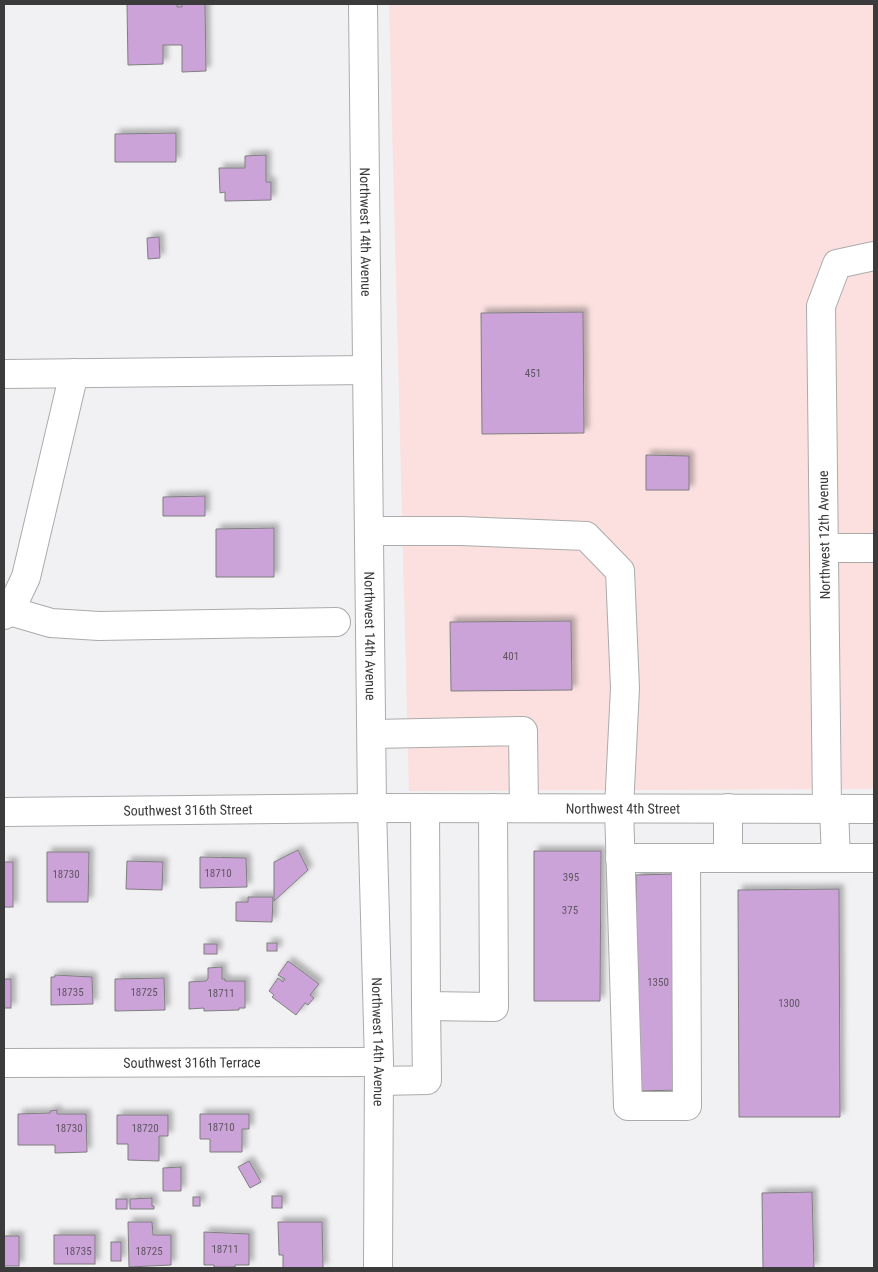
<svg xmlns="http://www.w3.org/2000/svg" width="878" height="1272" font-family="'Roboto Condensed',sans-serif">
	<style>
		.industrial { fill: #fbe0df }
		.building { fill: #cca3d8; stroke: #7f7f7f; filter: url(#shadow) }
		.lines { fill: none; stroke-linecap: round; stroke-linejoin: round }
		.minor-casing { stroke: #ababac; stroke-width: 30 }
		.minor { stroke: #fff; stroke-width: 28 }
		.labels { text-anchor: middle; stroke-width: 4.5; stroke-linejoin: round; paint-order: stroke }
		.number-label { font-size: 11px; fill: #5f5562 }
		.street-label { font-size: 14px; fill: #3b3b3b; stroke: #fff }
	</style>
	<defs>
		<filter id="shadow"><feDropShadow dx="4.5" dy="-4.5" stdDeviation="2.5" flood-color="#0004"/></filter>
	</defs>
	<rect width="100%" height="100%" fill="#f1f1f3"/>
	<polygon class="industrial" points="389,4 874,4 874,789 409,791"/>
	<g class="building">
		<polygon points="127,4 177,4 177,7 182,7 182,4 205,4 206,71 182,72 182,45 163,45 163,64 128,65"/>
		<polygon points="176,133 176,162 115,162 115,134"/>
		<polygon points="266,155 266,182 271,182 271,200 225,201 225,192 220,193 219,168 245,168 245,156"/>
		<polygon points="159,237 160,258 148,259 147,238"/>
		<polygon points="583,312 584,433 482,434 481,313"/>
		<polygon points="646,455 689,456 689,490 646,490"/>
		<polygon points="205,496 205,516 163,516 163,497"/>
		<polygon points="274,528 274,577 216,577 216,529"/>
		<polygon points="571,621 572,690 451,691 450,622"/>
		<polygon points="298,850 308,870 274,901 274,862"/>
		<polygon points="534,851 601,851 600,1001 534,1001"/>
		<polygon points="47,852 89,852 88,902 47,902"/>
		<polygon points="200,857 246,858 247,887 200,888"/>
		<polygon points="127,861 163,862 162,890 126,889"/>
		<rect x="4" y="862" width="9" height="45"/>
		<polygon points="677,874 680,1090 638,1091 636,875"/>
		<polygon points="839,889 840,1117 739,1117 738,890"/>
		<polygon points="248,897 273,897 272,922 236,921 236,902 248,902"/>
		<rect x="267" y="943" width="10" height="8"/>
		<rect x="204" y="944" width="13" height="10"/>
		<polygon points="288,961 319,984 310,995 314,998 308,1005 305,1003 296,1015 272,997 274,995 269,991 278,978 283,982 285,979 278,975"/>
		<polygon points="222,967 222,979 225,979 225,981 245,981 245,1008 239,1008 239,1010 204,1011 204,1008 189,1009 189,982 206,981 208,979 208,968"/>
		<polygon points="55,975 92,977 93,1004 51,1005 51,977 55,977"/>
		<polygon points="164,978 165,1010 115,1011 115,979"/>
		<rect x="4" y="979" width="7" height="29"/>
		<polygon points="57,1110 57,1114 86,1114 87,1152 55,1153 55,1145 18,1145 18,1114 50,1113 50,1111"/>
		<polygon points="200,1114 249,1114 249,1129 242,1129 242,1152 210,1152 210,1139 200,1139"/>
		<polygon points="117,1115 168,1115 168,1136 159,1136 159,1161 128,1160 128,1144 117,1144"/>
		<polygon points="249,1161 261,1182 250,1188 238,1167"/>
		<polygon points="181,1167 181,1191 163,1191 163,1168"/>
		<polygon points="812,1192 814,1268 763,1268 762,1193"/>
		<rect x="272" y="1196" width="10" height="12"/>
		<rect x="193" y="1197" width="7" height="9"/>
		<polygon points="152,1198 152,1206 154,1206 154,1209 130,1209 130,1199"/>
		<rect x="116" y="1199" width="11" height="10"/>
		<polygon points="128,1222 152,1222 153,1235 171,1235 171,1265 129,1267"/>
		<polygon points="278,1222 322,1222 323,1268 283,1268 283,1255 279,1255"/>
		<polygon points="204,1232 249,1234 249,1265 235,1265 235,1267 214,1267 214,1265 204,1265"/>
		<rect x="54" y="1235" width="41" height="29"/>
		<rect x="4" y="1236" width="15" height="30"/>
		<rect x="111" y="1242" width="10" height="19"/>
	</g>
	<g class="lines">
		<g class="minor-casing">
			<g id="minor">
				<path id="s1" d="M363 4 372 808 379 1062 378 1268"/>
				<polyline points="4,374 367,370"/>
				<polyline points="369,531 461,531 586,536 620,571 625,688 619,808 628,1106 687,1106 686,858"/>
				<polyline points="824,548 874,548"/>
				<polyline points="10,611 51,623 99,626 336,622"/>
				<polyline points="4,615 10,611 26,577 74,373"/>
				<polyline points="372,734 523,731 524,808"/>
				<polyline points="425,808 426,1006 494,1007 493,808"/>
				<polyline points="728,808 728,858"/>
				<polyline points="827,809 821,306 837,264 874,256"/>
				<polyline points="834,809 836,858"/>
				<path id="s2" d="M4 812 372 808 874 809"/>
				<polyline points="620,858 874,858"/>
				<path id="s3" d="M4 1063 379 1062"/>
				<polyline points="379,1081 427,1080 426,1006"/>
			</g>
		</g>
		<use href="#minor" class="minor"/>
	</g>
	<g class="labels">
		<g class="number-label">
			<text x="533" y="377">451</text>
			<text x="511" y="660">401</text>
			<text x="218" y="877">18710</text>
			<text x="66" y="878">18730</text>
			<text x="571" y="881">395</text>
			<text x="570" y="914">375</text>
			<text x="658" y="986">1350</text>
			<text x="70" y="996">18735</text>
			<text x="144" y="996">18725</text>
			<text x="221" y="997">18711</text>
			<text x="789" y="1007">1300</text>
			<text x="221" y="1131">18710</text>
			<text x="69" y="1132">18730</text>
			<text x="145" y="1132">18720</text>
			<text x="225" y="1253">18711</text>
			<text x="78" y="1255">18735</text>
			<text x="149" y="1255">18725</text>
		</g>
		<g class="street-label">
			<text dy="5" stroke="none"><textPath href="#s1" startOffset="228">Northwest 14th Avenue</textPath></text>
			<text transform="translate(824 535) rotate(-91)" y="5">Northwest 12th Avenue</text>
			<text dy="5" stroke="none"><textPath href="#s1" startOffset="632">Northwest 14th Avenue</textPath></text>
			<text dy="5" stroke="none"><textPath href="#s2" startOffset="619">Northwest 4th Street</textPath></text>
			<text dy="5" stroke="none"><textPath href="#s2" startOffset="184">Southwest 316th Street</textPath></text>
			<text dy="5" stroke="none"><textPath href="#s1" startOffset="1038">Northwest 14th Avenue</textPath></text>
			<text dy="5" stroke="none"><textPath href="#s3" startOffset="188">Southwest 316th Terrace</textPath></text>
		</g>
	</g>
	<rect width="878" height="1272" fill="none" stroke="#3b3b3b" stroke-width="10"/>
</svg>
